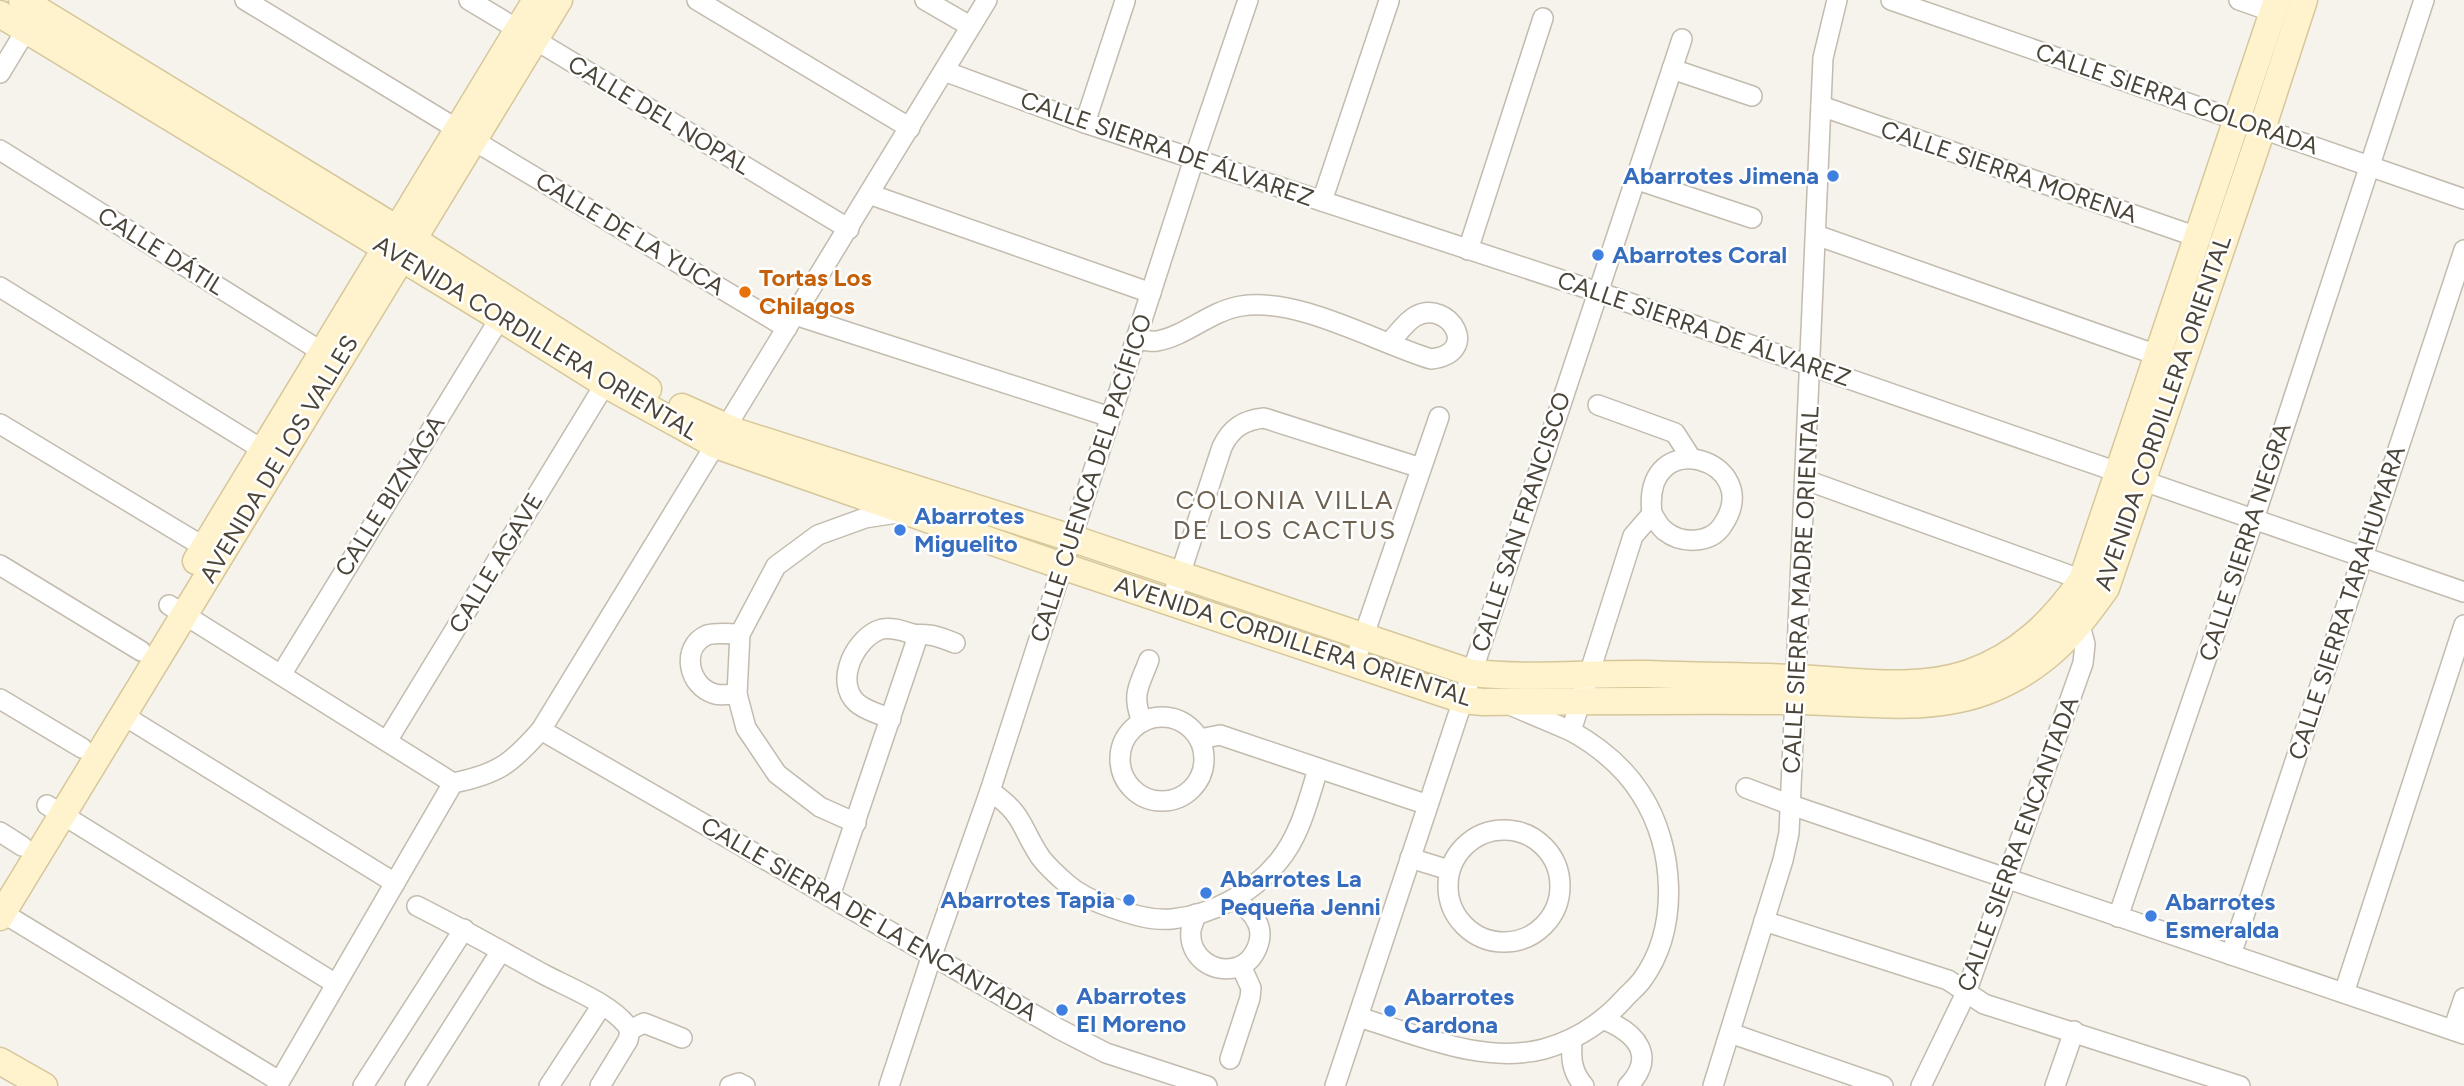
<svg xmlns="http://www.w3.org/2000/svg" width="2464" height="1086" font-family="Figtree,sans-serif">
	<style>
		.lines { fill: none; stroke-linecap: round; stroke-linejoin: round }
		.street-casing { stroke: #c2bbae; stroke-width: 22 }
		.secondary-casing { stroke: #d6c79b; stroke-width: 29 }
		.street { stroke: #fff; stroke-width: 19 }
		.secondary { stroke: #fff3cd; stroke-width: 26 }
		.shop-dot { fill: #3f7fe0; stroke: #fff; stroke-width: 2.5 }
		.food-dot { fill: #e8710a; stroke: #fff; stroke-width: 2.5 }
		.labels { text-anchor: middle; stroke-width: 5; stroke-linejoin: round; paint-order: stroke }
		.street-label { font-size: 24px; fill: #4b4439; stroke: #fff }
		.shop-label { font-size: 24px; font-weight: bold; fill: #366cbe; stroke: #fff; text-anchor: start }
		.food-label { font-size: 24px; font-weight: bold; fill: #c56008; stroke: #fff; text-anchor: start }
		.neighbourhood-label { font-size: 26px; letter-spacing: 2px; fill: #6e6250; stroke: #fff }
	</style>
	<rect width="100%" height="100%" fill="#f6f3ec"/>
	<g class="lines">
		<g class="street-casing">
			<g id="street">
				<polyline points="245,0 457,129"/>
				<polyline points="469,0 849,229"/>
				<polyline points="697,0 910,128"/>
				<polyline points="925,0 970,26"/>
				<polyline points="1891,0 2464,199"/>
				<polyline points="2239,0 2273,12"/>
				<polyline points="1672,69 1752,96"/>
				<polyline points="944,71 1085,123 1598,292 2464,592"/>
				<polyline points="0,73 32,20"/>
				<polyline points="1821,106 2197,237"/>
				<polyline points="1085,123 1125,1"/>
				<polyline points="473,140 787,328"/>
				<polyline points="0,150 322,352"/>
				<polyline points="1635,179 1752,218"/>
				<polyline points="869,194 1151,293"/>
				<polyline points="1322,201 1389,1"/>
				<polyline points="1816,235 2157,355"/>
				<polyline points="1468,250 1543,18"/>
				<polyline points="0,287 263,450"/>
				<polyline points="795,315 1110,417"/>
				<path d="M1136 339C1142 340 1150 342 1157 341 1186 336 1210 311 1241 306 1299 297 1375 342 1431 359 1482 353 1449 299 1416 316 1406 321 1397 335 1389 343"/>
				<polyline points="1598,405 1675,433 1691,458"/>
				<polyline points="0,424 204,547"/>
				<polyline points="1806,480 2091,583"/>
				<polyline points="0,565 141,651"/>
				<path d="M1171 602 1222 447C1231 428 1244 420 1264 418L1421 468"/>
				<polyline points="169,605 453,783"/>
				<polyline points="1354,664 1439,417"/>
				<polyline points="281,675 500,318"/>
				<path d="M737 694C731 694 721 696 715 694 688 687 680 647 707 635 717 632 730 634 740 634"/>
				<polyline points="0,699 82,748"/>
				<polyline points="1510,705 1571,731"/>
				<polyline points="123,715 395,883"/>
				<circle cx="1162" cy="759" r="42"/>
				<path d="M891 719C880 714 866 711 857 703 833 682 856 636 882 629 893 627 903 631 913 634 918 635 924 634 929 635 938 636 947 640 955 643"/>
				<path d="M1142 722C1131 693 1139 687 1149 660"/>
				<polyline points="541,730 1059,1029 1106,1053 1207,1086"/>
				<polyline points="1200,739 1220,735 1428,805"/>
				<polyline points="387,741 605,384"/>
				<path d="M453 783C498 774 511 764 541 730L987 0"/>
				<polyline points="1746,788 1791,805 2464,1034"/>
				<path d="M990 791C1025 815 1020 827 1041 858 1048 867 1059 877 1067 884 1078 894 1096 902 1110 907 1130 914 1151 921 1172 919 1213 915 1252 893 1278 862 1300 836 1308 801 1318 769"/>
				<polyline points="47,805 336,984"/>
				<polyline points="856,823 820,807 777,774 746,728 737,694 740,634 776,566 818,535 865,518 903,512"/>
				<circle cx="1504" cy="886" r="56"/>
				<polyline points="0,832 22,846"/>
				<polyline points="1410,858 1449,870"/>
				<polyline points="830,896 916,642 913,634"/>
				<path d="M417 906C461 928 503 952 545 975 570 988 616 1006 630 1030L628 1040 600 1086"/>
				<polyline points="3,913 279,1081"/>
				<path d="M1196 914C1195 919 1192 925 1191 930 1188 956 1213 975 1238 967 1255 961 1265 938 1257 922 1252 911 1243 906 1234 900"/>
				<polyline points="2118,917 2254,519 2424,0"/>
				<polyline points="1764,921 1948,980 1984,1004 2240,1086"/>
				<polyline points="2231,955 2464,250"/>
				<polyline points="2344,993 2464,625"/>
				<path d="M1358 1017C1416 1034 1482 1065 1544 1049 1576 1040 1601 1024 1623 1000 1629 993 1637 987 1642 980 1680 928 1675 847 1641 794 1624 767 1598 746 1571 731L1633 536 1652 514C1641 421 1768 460 1722 526 1710 544 1681 544 1665 531 1659 527 1656 519 1652 514"/>
				<path d="M1605 1020C1636 1033 1657 1056 1628 1086"/>
				<polyline points="630,1030 644,1023 682,1038"/>
				<polyline points="2453,1030 2464,998"/>
				<polyline points="1730,1033 1883,1086"/>
				<path d="M1572 1039C1571 1058 1571 1071 1584 1086"/>
				<polyline points="1230,1059 1250,998 1251,988 1241,966"/>
				<polyline points="277,1086 453,783"/>
				<polyline points="363,1086 464,929"/>
				<polyline points="415,1086 501,951"/>
				<polyline points="549,1086 602,1005"/>
				<polyline points="730,1086 739,1083 745,1086"/>
				<polyline points="889,1086 932,955 990,791 1194,159 1248,0"/>
				<polyline points="1335,1086 1682,39"/>
				<polyline points="1713,1086 1783,860 1789,833 1823,58 1837,0"/>
				<polyline points="1921,1086 1966,993 2083,663 2085,644 2077,614"/>
				<polyline points="2055,1086 2074,1031"/>
			</g>
		</g>
		<g class="secondary-casing">
			<g id="secondary">
				<polyline points="22,0 397,229 648,389"/>
				<path d="M0 14 500 318 605 384 716 445 1062 566 1463 700 1483 702C1586 701 1689 700 1792 701 1858 701 1929 715 1992 689 2045 667 2074 634 2106 588L2262 129 2304 0"/>
				<path d="M682 407 740 433 1071 538 1472 673C1529 679 1589 673 1647 674 1696 676 1746 676 1795 678 1853 680 1913 692 1969 673 2018 656 2053 622 2082 580L2277 0"/>
				<polyline points="196,561 536,0"/>
				<polyline points="0,917 559,0"/>
				<polyline points="0,1061 44,1086"/>
			</g>
		</g>
		<use href="#street" class="street"/>
		<use href="#secondary" class="secondary"/>
	</g>
	<g class="shop-dot">
		<circle cx="1833" cy="176" r="7"/>
		<circle cx="1598" cy="255" r="7"/>
		<circle cx="900" cy="530" r="7"/>
		<circle cx="1206" cy="893" r="7"/>
		<circle cx="1129" cy="900" r="7"/>
		<circle cx="2151" cy="916" r="7"/>
		<circle cx="1062" cy="1010" r="7"/>
		<circle cx="1390" cy="1011" r="7"/>
	</g>
	<circle class="food-dot" cx="745" cy="292" r="7"/>
	<g class="labels">
		<g class="street-label">
			<text transform="translate(2177 99) rotate(19)" y="8">CALLE SIERRA COLORADA</text>
			<text transform="translate(659 115) rotate(31)" y="8">CALLE DEL NOPAL</text>
			<text transform="translate(1167 149) rotate(19)" y="8">CALLE SIERRA DE ÁLVAREZ</text>
			<text transform="translate(2009 172) rotate(19)" y="8">CALLE SIERRA MORENA</text>
			<text transform="translate(630 234) rotate(31)" y="8">CALLE DE LA YUCA</text>
			<text transform="translate(161 251) rotate(32)" y="8">CALLE DÁTIL</text>
			<text transform="translate(1704 329) rotate(19)" y="8">CALLE SIERRA DE ÁLVAREZ</text>
			<text transform="translate(536 338) rotate(31)" y="8">AVENIDA CORDILLERA ORIENTAL</text>
			<text transform="translate(2163 413) rotate(-71)" y="8">AVENIDA CORDILLERA ORIENTAL</text>
			<text transform="translate(279 459) rotate(-59)" y="8">AVENIDA DE LOS VALLES</text>
			<text transform="translate(1091 478) rotate(-72)" y="8">CALLE CUENCA DEL PACÍFICO</text>
			<text transform="translate(390 496) rotate(-58)" y="8">CALLE BIZNAGA</text>
			<text transform="translate(1521 522) rotate(-72)" y="8">CALLE SAN FRANCISCO</text>
			<text transform="translate(2245 542) rotate(-72)" y="8">CALLE SIERRA NEGRA</text>
			<text transform="translate(496 563) rotate(-59)" y="8">CALLE AGAVE</text>
			<text transform="translate(1801 590) rotate(-87)" y="8">CALLE SIERRA MADRE ORIENTAL</text>
			<text transform="translate(2347 603) rotate(-72)" y="8">CALLE SIERRA TARAHUMARA</text>
			<text transform="translate(1293 641) rotate(18)" y="8">AVENIDA CORDILLERA ORIENTAL</text>
			<text transform="translate(2018 844) rotate(-70)" y="8">CALLE SIERRA ENCANTADA</text>
			<text transform="translate(869 919) rotate(30)" y="8">CALLE SIERRA DE LA ENCANTADA</text>
		</g>
		<g class="shop-label">
			<text x="1819" y="184" text-anchor="end">Abarrotes Jimena</text>
			<text x="1612" y="263">Abarrotes Coral</text>
			<text x="914" y="524">Abarrotes<tspan x="914" dy="28">Miguelito</tspan></text>
			<text x="1220" y="887">Abarrotes La<tspan x="1220" dy="28">Pequeña Jenni</tspan></text>
			<text x="1115" y="908" text-anchor="end">Abarrotes Tapia</text>
			<text x="2165" y="910">Abarrotes<tspan x="2165" dy="28">Esmeralda</tspan></text>
			<text x="1076" y="1004">Abarrotes<tspan x="1076" dy="28">El Moreno</tspan></text>
			<text x="1404" y="1005">Abarrotes<tspan x="1404" dy="28">Cardona</tspan></text>
		</g>
		<g class="food-label">
			<text x="759" y="286">Tortas Los<tspan x="759" dy="28">Chilagos</tspan></text>
		</g>
		<g class="neighbourhood-label">
			<text x="1285" y="509">COLONIA VILLA<tspan x="1285" dy="30">DE LOS CACTUS</tspan></text>
		</g>
	</g>
</svg>
